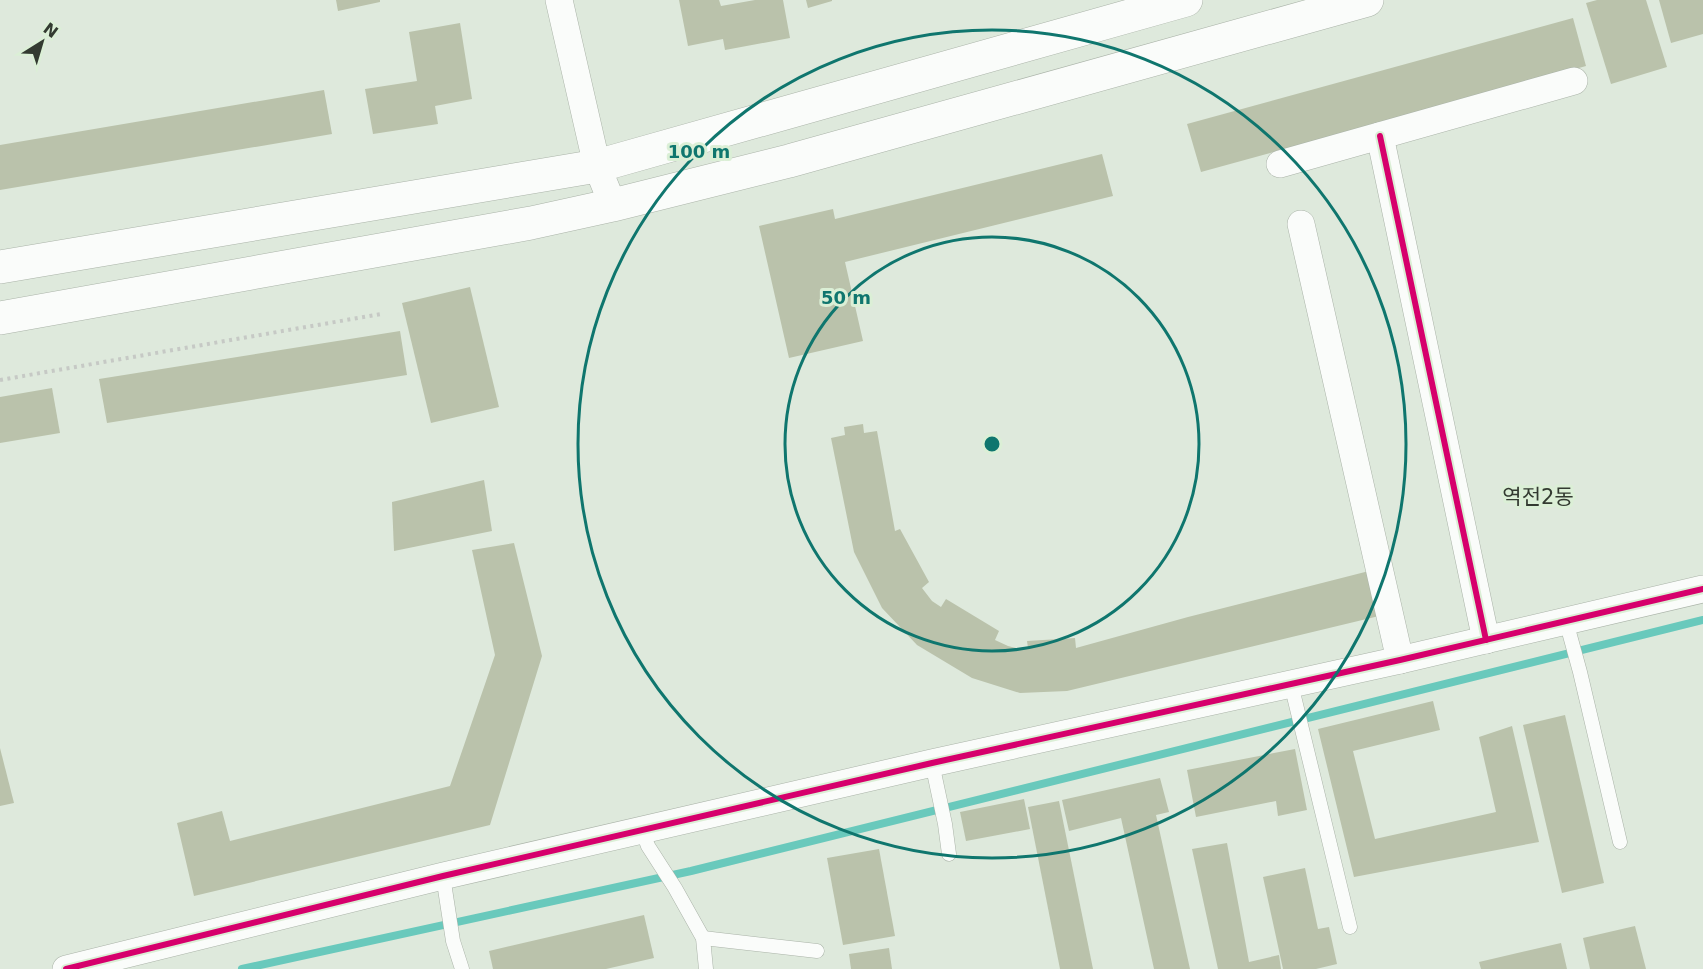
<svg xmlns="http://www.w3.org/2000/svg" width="1703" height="969" font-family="'DejaVu Sans','Noto Sans KR',sans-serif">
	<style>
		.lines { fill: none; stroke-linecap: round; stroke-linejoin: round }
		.stream { stroke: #69c9bc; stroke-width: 8 }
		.building { fill: #bac2ab }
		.lane-casing { stroke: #aab3a8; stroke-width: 15 }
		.street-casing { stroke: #aab3a8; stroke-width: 28 }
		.secondary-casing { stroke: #aab3a8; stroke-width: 34 }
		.path { stroke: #c6c9c5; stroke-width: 4; stroke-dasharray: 3 4.5; stroke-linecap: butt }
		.lane { stroke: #fafcfa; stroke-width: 14 }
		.street { stroke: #fafcfa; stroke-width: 27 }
		.secondary { stroke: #fafcfa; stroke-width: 33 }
		.cycleway-casing { stroke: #dbefd6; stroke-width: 10 }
		.cycleway { stroke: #d6006c; stroke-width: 6 }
		.ring { fill: none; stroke: #0f766e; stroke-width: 3 }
		.labels { text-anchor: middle; stroke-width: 6; stroke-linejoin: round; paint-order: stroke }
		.neighbourhood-label { font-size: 21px; fill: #333a31; stroke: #dbefd6 }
		.centre { fill: #0f766e; stroke: #dbefd6; stroke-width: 3 }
		.ring-label { font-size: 18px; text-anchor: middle; font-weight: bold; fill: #0f766e; stroke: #dbefd6; stroke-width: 6; stroke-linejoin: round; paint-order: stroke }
	</style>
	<rect width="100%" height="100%" fill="#dee9dc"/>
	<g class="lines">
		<polyline class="stream" points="242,969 691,871 1703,620"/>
	</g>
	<g class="building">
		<polygon points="336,0 380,0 380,2 338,11"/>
		<polygon points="679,0 719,0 721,6 755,0 783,0 790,38 725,50 723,39 688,46"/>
		<polygon points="806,0 832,0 832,1 808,8"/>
		<polygon points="1597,0 1646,0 1667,67 1611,84 1586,3"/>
		<polygon points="1659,0 1703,0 1703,34 1671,43"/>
		<polygon points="1573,18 1586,66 1201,172 1187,124"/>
		<polygon points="460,23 472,99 435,106 438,124 373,134 365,89 417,81 409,32"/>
		<polygon points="324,90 332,134 0,190 0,145"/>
		<polygon points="1102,154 1113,196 845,262 863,341 789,358 759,226 833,209 835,219"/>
		<polygon points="470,287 499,407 431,423 402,303"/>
		<polygon points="400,331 407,375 107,423 99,379"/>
		<polygon points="52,388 60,433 0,443 0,397"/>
		<polygon points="863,424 864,433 877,431 895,531 900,529 929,582 922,588 932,601 941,607 946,599 999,631 995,640 1008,646 1020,649 1028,648 1027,641 1075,638 1076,648 1188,617 1369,571 1379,616 1067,691 1020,693 972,678 917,645 882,608 854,552 831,438 845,435 844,427"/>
		<polygon points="484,480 492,531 394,551 392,502"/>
		<polygon points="514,543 542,656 490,825 194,896 177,823 222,811 230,841 450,786 495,655 472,550"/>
		<polygon points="1433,701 1440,730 1353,751 1375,839 1496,812 1479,737 1512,726 1539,842 1354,877 1318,729"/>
		<polygon points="1565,715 1604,883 1562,893 1523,725"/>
		<polygon points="0,748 14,803 0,806"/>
		<polygon points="1295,749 1307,810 1278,816 1276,801 1196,817 1187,770"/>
		<polygon points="1160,778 1169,812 1156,815 1190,969 1154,969 1121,818 1069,831 1062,800"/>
		<polygon points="1024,799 1030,829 966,841 960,812"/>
		<polygon points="1059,801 1093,969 1060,969 1028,807"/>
		<polygon points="1227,843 1249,962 1279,955 1281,969 1218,969 1192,849"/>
		<polygon points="879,849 895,936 843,945 827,858"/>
		<polygon points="1305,868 1318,929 1329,927 1337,964 1316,969 1283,969 1263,877"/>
		<polygon points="644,915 654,958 606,969 493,969 489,951"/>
		<polygon points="1635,926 1646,969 1590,969 1583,938"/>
		<polygon points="1561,943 1567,969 1481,969 1479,962"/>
		<polygon points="889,948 892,969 851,969 849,954"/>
	</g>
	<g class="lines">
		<g class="lane-casing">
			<g id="lane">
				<polyline points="1566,621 1580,672 1620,842"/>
				<polyline points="1291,684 1350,927"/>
				<polyline points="932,763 945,824 949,854"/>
				<polyline points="642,830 648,846 675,888 703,938 706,969"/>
				<polyline points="443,876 453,941 462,969"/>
				<polyline points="703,938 817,951"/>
			</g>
		</g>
		<g class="street-casing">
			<g id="street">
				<polyline points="559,0 597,166 613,205"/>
				<polyline points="1380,136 1486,640"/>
				<polyline points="1280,164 1574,81"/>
				<polyline points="1301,224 1400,660"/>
				<polyline points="66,969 443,876 932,763 1400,660 1703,589"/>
			</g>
		</g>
		<g class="secondary-casing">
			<g id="secondary">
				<polyline points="0,267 597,166 1186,0"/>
				<polyline points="0,318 531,223 613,205 789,161 1367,0"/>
			</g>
		</g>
		<polyline class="path" points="0,380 381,314"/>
		<use href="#lane" class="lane"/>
		<use href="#street" class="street"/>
		<use href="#secondary" class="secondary"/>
		<g class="cycleway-casing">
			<g id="cycleway">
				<polyline points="1380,136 1486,640"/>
				<polyline points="66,969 443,876 932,763 1400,660 1703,589"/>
			</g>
		</g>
		<use href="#cycleway" class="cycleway"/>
	</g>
	<g class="ring">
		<circle cx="992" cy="444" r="207"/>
		<circle cx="992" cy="444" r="414"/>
	</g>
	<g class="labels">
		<g class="neighbourhood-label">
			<text x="1538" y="504">역전2동</text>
		</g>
	</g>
	<circle cx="992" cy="444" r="9" class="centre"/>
	<g class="ring-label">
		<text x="699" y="158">100 m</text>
		<text x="846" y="304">50 m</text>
	</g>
	<g transform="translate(42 42) rotate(37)" stroke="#dbefd6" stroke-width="4.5" paint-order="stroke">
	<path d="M0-4.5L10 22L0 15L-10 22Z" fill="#333a31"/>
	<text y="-9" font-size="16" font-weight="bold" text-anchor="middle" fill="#333a31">N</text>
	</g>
</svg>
